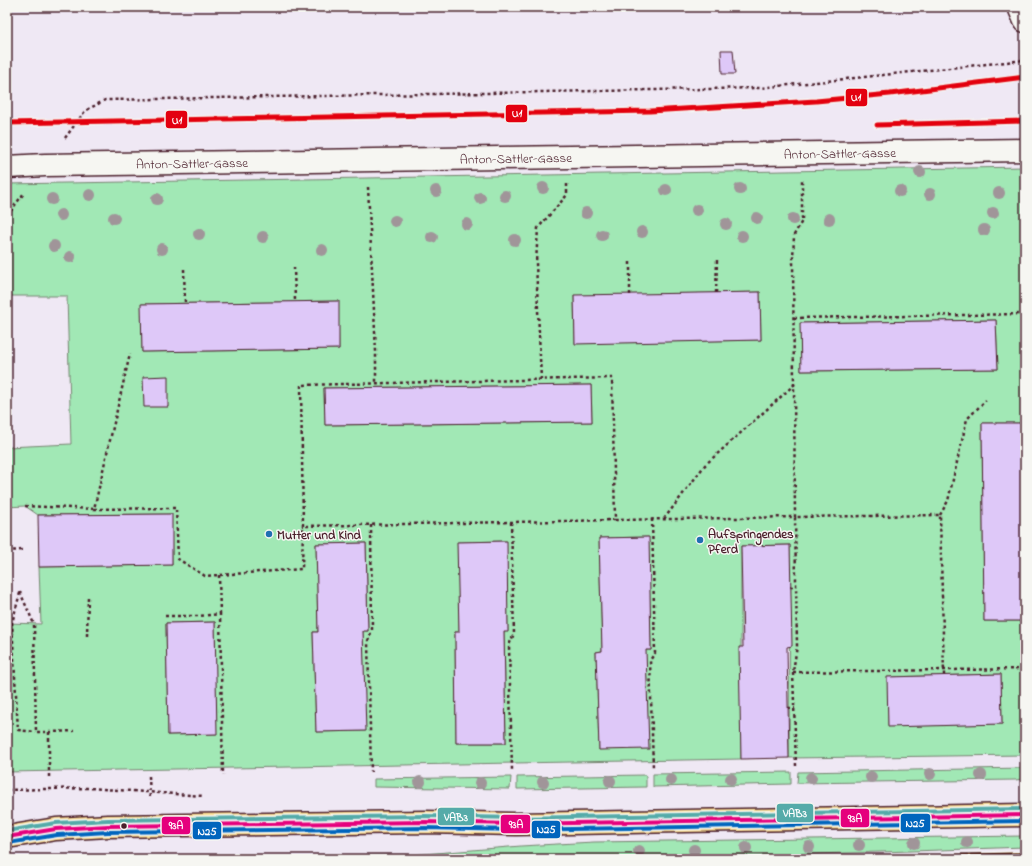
<svg xmlns="http://www.w3.org/2000/svg" width="1032" height="866" font-family="'Indie Flower',sans-serif">
	<style>
		.green { fill: #a1e8b5; stroke: #768470; fill-rule: evenodd }
		.building { fill: #dec8f8; stroke: #4a1f2b }
		.lines { fill: none; stroke-linecap: round; stroke-linejoin: round }
		.street-casing { stroke: #4a1f2b; stroke-width: 25 }
		.primary-casing { stroke: #4a1f2b; stroke-width: 25 }
		.path { stroke: #4a1f2b; stroke-width: 2.5; stroke-dasharray: 3 3; stroke-linecap: butt }
		.street { stroke: #f6f6f2; stroke-width: 22 }
		.primary { stroke: #fbdf96; stroke-width: 22 }
		.bus-1-casing { stroke: #f6f6f2; stroke-width: 7 }
		.bus-2-casing { stroke: #f6f6f2; stroke-width: 7 }
		.bus-3-casing { stroke: #f6f6f2; stroke-width: 7 }
		.bus-1 { stroke: #e5007d; stroke-width: 4 }
		.bus-2 { stroke: #0065bd; stroke-width: 4 }
		.bus-3 { stroke: #55aba9; stroke-width: 4 }
		.tram-1-casing { stroke: #f6f6f2; stroke-width: 7 }
		.tram-1 { stroke: #7a4b2a; stroke-width: 4 }
		.metro-1-casing { stroke: #f6f6f2; stroke-width: 8 }
		.metro-1 { stroke: #e3000f; stroke-width: 5 }
		.tree { fill: #a09599 }
		.poi-dot { fill: #1f6fb2; stroke: #f6f6f2; stroke-width: 1.5 }
		.bus-dot { fill: #4a1f2b; stroke: #f6f6f2; stroke-width: 1.5 }
		.labels { text-anchor: middle; stroke-width: 3; stroke-linejoin: round; paint-order: stroke }
		.street-label { font-size: 13px; fill: #4a1f2b; stroke: #f6f6f2 }
		.poi-label { font-size: 13px; font-weight: bold; fill: #4a1f2b; stroke: #f6f6f2; text-anchor: start }
		.line-badge { stroke: #f6f6f2; stroke-width: 1.5 }
		.badge-label { font-size: 11px; text-anchor: middle; font-weight: bold; fill: #fff }
	</style>
	<rect width="100%" height="100%" fill="#efe8f4"/>
	<filter id="ink" filterUnits="userSpaceOnUse"><feTurbulence type="fractalNoise" baseFrequency=".025" numOctaves="2"/><feDisplacementMap in="SourceGraphic" scale="8" xChannelSelector="R" yChannelSelector="G"/><feConvolveMatrix kernelMatrix="1 2 1 2 8 2 1 2 1" color-interpolation-filters="sRGB"/></filter>
	<g filter="url(#ink)">
		<g class="green">
			<path d="M1025 167V423H982L984 621H1025V755L789 758 790 545 741 546V759L7 772V623L41 624 39 567 172 565 171 514 38 515 25 506 7 507V447L71 444 67 296H7V184ZM760 292 761 340 575 343 574 296ZM338 301 339 349 142 352V304ZM996 320 998 369 801 371V323ZM591 385 592 422 325 425 324 388ZM648 537 651 650H646L599 750 596 652 602 651 599 538ZM506 541 508 631 504 632 506 743H456L455 632H459L458 542ZM366 543 368 631H363L365 731 316 732 313 632H318L316 544ZM215 622 216 734 168 735 166 623ZM1001 674 1002 724 888 726V677Z"/>
			<polygon points="1025,768 1025,779 1015,780 797,783 798,772"/>
			<polygon points="791,772 791,784 653,787 653,774"/>
			<polygon points="646,775 646,787 517,789 517,777"/>
			<polygon points="511,777 510,789 374,787 374,779"/>
			<polygon points="1025,836 1025,847 912,851 654,859 331,859 331,856 411,855 521,846 594,842"/>
		</g>
		<g class="building">
			<polygon points="721,50 733,50 735,74 722,74"/>
			<polygon points="760,292 761,340 575,344 574,295"/>
			<polygon points="339,301 339,349 142,352 141,304"/>
			<polygon points="996,320 998,369 801,371 800,323"/>
			<polygon points="168,376 168,407 144,407 143,377"/>
			<polygon points="591,385 592,422 325,425 324,388"/>
			<polygon points="982,423 1025,423 1025,621 984,621"/>
			<polygon points="172,514 172,565 39,567 38,515"/>
			<polygon points="649,537 651,650 646,650 649,749 599,750 596,652 602,651 599,538"/>
			<polygon points="507,541 508,632 504,632 506,743 456,743 455,632 459,632 457,542"/>
			<polygon points="366,543 368,631 363,631 366,731 316,732 313,632 318,632 316,544"/>
			<polygon points="790,545 792,646 787,647 789,758 741,759 739,647 743,647 741,546"/>
			<polygon points="215,622 217,734 168,735 166,623"/>
			<polygon points="1001,674 1002,724 888,727 887,677"/>
		</g>
		<g class="lines">
			<g class="street-casing">
				<g id="street">
					<polyline points="1019,7 1025,21"/>
					<path id="s1" d="M7 167 45 165 1025 150"/>
				</g>
			</g>
			<g class="primary-casing">
				<polyline id="primary" points="7,837 56,829 108,826 426,822 516,824 1025,815"/>
			</g>
			<g class="path">
				<polyline points="65,138 85,111 105,100 760,88 1025,60"/>
				<polyline points="368,187 376,352 376,384"/>
				<polyline points="7,216 24,193"/>
				<polyline points="294,267 295,301"/>
				<polyline points="184,269 185,303"/>
				<polyline points="716,293 717,260"/>
				<polyline points="630,295 630,261"/>
				<polyline points="794,318 1025,314"/>
				<polyline points="541,380 536,263 538,228 567,195 567,184"/>
				<polyline points="25,506 94,509 130,354"/>
				<polyline points="94,509 176,508 178,559 205,576 302,569 303,526"/>
				<polyline points="940,515 948,501 967,419 986,400"/>
				<polyline points="652,519 655,653 650,660 653,769"/>
				<polyline points="664,519 705,465 795,384"/>
				<polyline points="615,520 303,526 301,385 612,378 615,520 795,517 793,259 794,235 802,221 802,180"/>
				<polyline points="511,522 514,634 509,645 512,770"/>
				<polyline points="371,525 372,630 368,641 371,772"/>
				<polyline points="7,551 22,550"/>
				<polyline points="219,575 220,614"/>
				<polyline points="790,587 796,587"/>
				<polyline points="20,592 34,624 36,732 49,732 49,778"/>
				<polyline points="20,593 12,623 18,730 36,732"/>
				<polyline points="165,616 199,616 220,614 223,775"/>
				<polyline points="87,636 88,596"/>
				<polyline points="793,672 1025,669"/>
				<polyline points="788,708 795,708"/>
				<polyline points="49,732 74,731"/>
				<polyline points="796,766 793,672 797,646 795,517 940,515 944,675"/>
				<polyline points="149,776 150,800"/>
				<polyline points="7,790 89,788 204,796"/>
			</g>
			<use href="#street" class="street"/>
			<use href="#primary" class="primary"/>
			<g class="bus-1-casing">
				<polyline id="bus-1" points="7,837 56,829 108,826 426,822 516,824 1025,815"/>
			</g>
			<g class="bus-2-casing">
				<polyline id="bus-2" points="8,843 57,835 108,832 426,828 516,830 1025,821"/>
			</g>
			<g class="bus-3-casing">
				<polyline id="bus-3" points="7,831 56,823 108,820 426,816 516,818 1025,809"/>
			</g>
			<use href="#bus-1" class="bus-1"/>
			<use href="#bus-2" class="bus-2"/>
			<use href="#bus-3" class="bus-3"/>
			<g class="tram-1-casing">
				<polyline id="tram-1" points="880,859 1025,854"/>
			</g>
			<use href="#tram-1" class="tram-1"/>
			<g class="metro-1-casing">
				<g id="metro-1">
					<polyline points="7,123 650,111 816,101 890,94 1025,77"/>
					<polyline points="877,125 1025,121"/>
				</g>
			</g>
			<use href="#metro-1" class="metro-1"/>
		</g>
		<g class="tree">
			<circle cx="920" cy="172" r="6"/>
			<circle cx="543" cy="188" r="6"/>
			<circle cx="740" cy="189" r="6"/>
			<circle cx="666" cy="190" r="6"/>
			<circle cx="436" cy="191" r="6"/>
			<circle cx="900" cy="191" r="6"/>
			<circle cx="999" cy="193" r="6"/>
			<circle cx="930" cy="194" r="6"/>
			<circle cx="90" cy="195" r="6"/>
			<circle cx="505" cy="196" r="6"/>
			<circle cx="480" cy="198" r="6"/>
			<circle cx="52" cy="199" r="6"/>
			<circle cx="157" cy="199" r="6"/>
			<circle cx="697" cy="210" r="6"/>
			<circle cx="586" cy="213" r="6"/>
			<circle cx="993" cy="213" r="6"/>
			<circle cx="61" cy="215" r="6"/>
			<circle cx="114" cy="218" r="6"/>
			<circle cx="757" cy="218" r="6"/>
			<circle cx="793" cy="219" r="6"/>
			<circle cx="829" cy="219" r="6"/>
			<circle cx="395" cy="221" r="6"/>
			<circle cx="467" cy="224" r="6"/>
			<circle cx="726" cy="224" r="6"/>
			<circle cx="984" cy="230" r="6"/>
			<circle cx="642" cy="232" r="6"/>
			<circle cx="199" cy="234" r="6"/>
			<circle cx="602" cy="235" r="6"/>
			<circle cx="742" cy="236" r="6"/>
			<circle cx="263" cy="237" r="6"/>
			<circle cx="432" cy="237" r="6"/>
			<circle cx="515" cy="240" r="6"/>
			<circle cx="54" cy="246" r="6"/>
			<circle cx="162" cy="249" r="6"/>
			<circle cx="322" cy="250" r="6"/>
			<circle cx="70" cy="257" r="6"/>
			<circle cx="930" cy="774" r="6"/>
			<circle cx="981" cy="775" r="6"/>
			<circle cx="871" cy="777" r="6"/>
			<circle cx="811" cy="778" r="6"/>
			<circle cx="731" cy="779" r="6"/>
			<circle cx="671" cy="780" r="6"/>
			<circle cx="610" cy="781" r="6"/>
			<circle cx="420" cy="782" r="6"/>
			<circle cx="543" cy="782" r="6"/>
			<circle cx="480" cy="783" r="6"/>
			<circle cx="967" cy="842" r="6"/>
			<circle cx="914" cy="843" r="6"/>
			<circle cx="859" cy="845" r="6"/>
			<circle cx="809" cy="847" r="6"/>
			<circle cx="746" cy="848" r="6"/>
			<circle cx="694" cy="850" r="6"/>
			<circle cx="639" cy="851" r="6"/>
		</g>
	</g>
	<g class="poi-dot">
		<circle cx="269" cy="534" r="4"/>
		<circle cx="700" cy="540" r="4"/>
	</g>
	<circle class="bus-dot" cx="124" cy="826" r="3.5"/>
	<g class="labels">
		<g class="street-label">
			<text dy="5" stroke="none"><textPath href="#s1" startOffset="833">Anton-Sattler-Gasse</textPath></text>
			<text dy="5" stroke="none"><textPath href="#s1" startOffset="509">Anton-Sattler-Gasse</textPath></text>
			<text dy="5" stroke="none"><textPath href="#s1" startOffset="185">Anton-Sattler-Gasse</textPath></text>
		</g>
		<g class="poi-label">
			<text x="708" y="538">Aufspringendes<tspan x="708" dy="15">Pferd</tspan></text>
			<text x="277" y="539">Mutter und Kind</text>
		</g>
	</g>
	<g class="line-badge">
		<rect x="845" y="88" width="23" height="19" rx="4" fill="#e3000f"/>
		<rect x="505" y="104" width="23" height="19" rx="4" fill="#e3000f"/>
		<rect x="165" y="110" width="23" height="19" rx="4" fill="#e3000f"/>
		<rect x="776" y="803" width="38" height="20" rx="4" fill="#55aba9"/>
		<rect x="437" y="807" width="38" height="19" rx="4" fill="#55aba9"/>
		<rect x="840" y="808" width="30" height="20" rx="4" fill="#e5007d"/>
		<rect x="900" y="813" width="31" height="20" rx="4" fill="#0065bd"/>
		<rect x="500" y="814" width="31" height="20" rx="4" fill="#e5007d"/>
		<rect x="161" y="816" width="30" height="19" rx="4" fill="#e5007d"/>
		<rect x="531" y="820" width="30" height="19" rx="4" fill="#0065bd"/>
		<rect x="192" y="821" width="30" height="19" rx="4" fill="#0065bd"/>
	</g>
	<g class="badge-label">
		<text x="856" y="101">U1</text>
		<text x="517" y="117">U1</text>
		<text x="177" y="124">U1</text>
		<text x="795" y="817">VAB3</text>
		<text x="456" y="821">VAB3</text>
		<text x="855" y="822">93A</text>
		<text x="915" y="827">N25</text>
		<text x="516" y="828">93A</text>
		<text x="176" y="829">93A</text>
		<text x="546" y="833">N25</text>
		<text x="207" y="835">N25</text>
	</g>
	<rect width="1032" height="866" fill="none" stroke="#f6f6f2" stroke-width="24"/>
	<rect x="12" y="12" width="1008" height="842" fill="none" stroke="#4a1f2b" stroke-width="1.5" filter="url(#ink)"/>
</svg>
